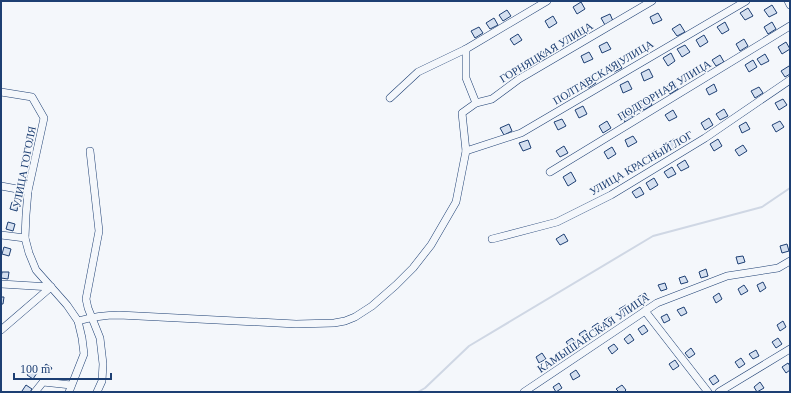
<svg xmlns="http://www.w3.org/2000/svg" width="791" height="393" font-family="'Times New Roman',serif">
	<style>
		.lines { fill: none; stroke-linecap: round; stroke-linejoin: round }
		.stream { stroke: #cfd7e4; stroke-width: 2 }
		.building { fill: #d5e0f0; stroke: #1d3f73 }
		.minor-casing { stroke: #1d3f73; stroke-width: 8 }
		.minor { stroke: #f4f7fb; stroke-width: 7 }
		.labels { text-anchor: middle; stroke-width: 3; stroke-linejoin: round; paint-order: stroke }
		.street-label { font-size: 11px; fill: #1d3f73; stroke: #f4f7fb }
	</style>
	<rect width="100%" height="100%" fill="#f4f7fb"/>
	<g class="lines">
		<polyline class="stream" points="418,392 425,388 469,346 653,236 762,207 790,188"/>
	</g>
	<g class="building">
		<polygon points="581,2 585,9 577,14 573,7"/>
		<polygon points="772,5 777,13 769,17 764,10"/>
		<polygon points="748,8 753,16 745,20 740,13"/>
		<polygon points="507,10 511,16 503,21 499,15"/>
		<polygon points="658,13 662,20 653,24 650,17"/>
		<polygon points="610,14 613,21 605,25 601,18"/>
		<polygon points="553,16 557,23 549,28 545,21"/>
		<polygon points="494,18 498,25 490,29 486,23"/>
		<polygon points="725,22 729,30 722,34 717,27"/>
		<polygon points="772,22 776,29 768,34 764,27"/>
		<polygon points="680,24 685,32 677,36 672,29"/>
		<polygon points="479,27 483,33 475,38 471,31"/>
		<polygon points="583,30 586,37 578,41 574,34"/>
		<polygon points="518,34 522,40 514,45 510,39"/>
		<polygon points="704,35 708,42 700,47 696,40"/>
		<polygon points="744,39 748,46 740,51 736,44"/>
		<polygon points="607,42 611,49 602,53 599,46"/>
		<polygon points="786,42 790,49 782,54 778,47"/>
		<polygon points="685,45 690,52 682,57 677,49"/>
		<polygon points="543,51 547,58 539,63 535,56"/>
		<polygon points="589,52 593,59 584,63 581,56"/>
		<polygon points="671,53 675,61 668,66 663,58"/>
		<polygon points="765,54 769,61 761,65 757,59"/>
		<polygon points="720,55 724,62 716,66 712,60"/>
		<polygon points="617,60 622,68 614,72 609,65"/>
		<polygon points="753,60 757,67 749,72 745,65"/>
		<polygon points="789,66 790,68 790,74 785,77 781,71"/>
		<polygon points="649,69 653,77 644,81 641,73"/>
		<polygon points="591,76 596,83 588,88 583,80"/>
		<polygon points="628,81 632,89 623,93 620,85"/>
		<polygon points="674,82 678,89 670,94 666,87"/>
		<polygon points="714,84 717,91 709,95 706,89"/>
		<polygon points="759,87 763,93 755,98 751,91"/>
		<polygon points="648,98 652,105 644,110 640,103"/>
		<polygon points="783,99 787,105 779,110 775,103"/>
		<polygon points="583,106 587,114 579,118 575,110"/>
		<polygon points="724,109 728,116 720,120 716,114"/>
		<polygon points="673,110 677,117 669,121 665,115"/>
		<polygon points="629,111 633,118 625,122 621,116"/>
		<polygon points="709,118 713,125 705,130 701,123"/>
		<polygon points="562,119 566,126 558,130 554,122"/>
		<polygon points="607,121 611,128 603,133 599,126"/>
		<polygon points="780,121 784,127 776,132 772,125"/>
		<polygon points="746,122 750,129 742,133 739,126"/>
		<polygon points="509,124 512,131 504,135 500,128"/>
		<polygon points="633,136 637,142 628,147 625,140"/>
		<polygon points="674,139 678,146 670,151 666,144"/>
		<polygon points="718,139 722,146 714,151 710,144"/>
		<polygon points="528,140 531,148 523,151 519,143"/>
		<polygon points="743,145 747,151 739,156 735,150"/>
		<polygon points="564,146 568,153 560,157 556,151"/>
		<polygon points="612,147 616,154 608,159 604,152"/>
		<polygon points="655,150 659,157 651,161 647,155"/>
		<polygon points="685,160 689,167 681,171 677,165"/>
		<polygon points="672,167 676,174 668,178 664,172"/>
		<polygon points="571,172 576,181 568,186 563,177"/>
		<polygon points="614,175 618,181 610,186 606,179"/>
		<polygon points="654,178 658,185 650,190 646,183"/>
		<polygon points="640,187 644,194 636,198 632,192"/>
		<polygon points="12,202 18,204 17,211 10,209"/>
		<polygon points="8,222 15,224 13,231 6,229"/>
		<polygon points="564,234 568,241 560,245 556,239"/>
		<polygon points="787,244 789,251 782,253 780,246"/>
		<polygon points="4,247 11,249 9,256 2,254"/>
		<polygon points="743,256 745,262 738,264 736,257"/>
		<polygon points="706,269 708,276 701,278 699,272"/>
		<polygon points="2,272 9,272 8,279 1,278"/>
		<polygon points="685,276 688,282 681,284 679,278"/>
		<polygon points="763,282 766,288 760,292 757,285"/>
		<polygon points="665,283 667,289 661,291 658,285"/>
		<polygon points="744,285 748,291 741,295 738,289"/>
		<polygon points="645,293 648,299 642,303 638,297"/>
		<polygon points="719,293 722,299 716,303 713,297"/>
		<polygon points="1,297 4,297 3,304 1,304"/>
		<polygon points="626,305 629,311 623,315 619,309"/>
		<polygon points="684,307 687,313 681,316 677,310"/>
		<polygon points="667,314 670,320 664,323 661,317"/>
		<polygon points="611,316 614,321 608,326 604,320"/>
		<polygon points="783,321 786,327 780,331 777,325"/>
		<polygon points="598,323 602,328 595,332 592,327"/>
		<polygon points="644,325 648,331 642,335 638,329"/>
		<polygon points="585,330 589,336 583,340 579,334"/>
		<polygon points="630,334 634,340 628,344 624,339"/>
		<polygon points="572,338 576,343 570,347 566,342"/>
		<polygon points="778,338 782,344 776,348 772,342"/>
		<polygon points="614,344 618,349 612,354 608,348"/>
		<polygon points="691,348 695,354 689,358 685,353"/>
		<polygon points="756,350 759,356 753,359 749,354"/>
		<polygon points="542,353 546,359 539,363 536,357"/>
		<polygon points="741,358 745,364 739,368 735,362"/>
		<polygon points="675,360 679,366 673,370 669,364"/>
		<polygon points="788,363 790,366 790,370 786,373 782,367"/>
		<polygon points="46,364 52,368 48,374 42,370"/>
		<polygon points="30,369 37,373 33,379 27,375"/>
		<polygon points="576,370 580,376 573,380 570,374"/>
		<polygon points="715,375 719,381 713,385 709,379"/>
		<polygon points="760,382 764,388 757,392 754,387"/>
		<polygon points="559,383 562,388 556,392 553,387"/>
		<polygon points="26,385 32,389 30,392 23,392 22,391"/>
		<polygon points="622,385 626,390 624,392 619,392 616,389"/>
	</g>
	<g class="lines">
		<g class="minor-casing">
			<g id="minor">
				<polyline points="788,1 790,5"/>
				<polyline points="466,49 466,78 476,103"/>
				<polyline points="1,92 32,97 44,118 28,191 26,215 25,238 29,253 36,270 67,305 78,321 82,338 84,354 69,392"/>
				<polyline points="390,98 418,72 466,49 547,1"/>
				<polyline points="90,151 99,231 86,299 88,308 100,338 103,364 102,381 97,392"/>
				<polyline points="466,151 521,133 746,1"/>
				<polyline points="550,172 790,26"/>
				<polyline points="1,186 28,191"/>
				<polyline points="1,235 25,238"/>
				<polyline points="492,239 557,222 611,195 705,138 790,80"/>
				<polyline points="1,284 51,287"/>
				<polyline points="645,311 708,392"/>
				<path d="M78 321C92 317 105 315 119 315L296 324 334 323 345 321 355 317 372 306 396 285 413 268 431 245 456 202 466 151 462 113 476 103 492 99 519 79 652 1"/>
				<polyline points="1,330 51,287"/>
				<polyline points="35,392 43,382 71,385"/>
				<polyline points="524,392 657,303 727,276 778,268 790,261"/>
				<polyline points="719,392 790,349"/>
			</g>
		</g>
		<use href="#minor" class="minor"/>
	</g>
	<g class="labels">
		<g class="street-label">
			<text transform="translate(546 52) rotate(-31)" y="4">ГОРНЯЦКАЯ УЛИЦА</text>
			<text transform="translate(603 72) rotate(-31)" y="4">ПОЛТАВСКАЯ УЛИЦА</text>
			<text transform="translate(664 90) rotate(-31)" y="4">ПОДГОРНАЯ УЛИЦА</text>
			<text transform="translate(641 163) rotate(-30)" y="4">УЛИЦА КРАСНЫЙ ЛОГ</text>
			<text transform="translate(24 167) rotate(-79)" y="4">УЛИЦА ГОГОЛЯ</text>
			<text transform="translate(593 333) rotate(-34)" y="4">КАМЫШАНСКАЯ УЛИЦА</text>
		</g>
	</g>
	<rect width="791" height="393" fill="none" stroke="#1d3f73" stroke-width="4"/>
	<path d="M14 373v6h97v-6" fill="none" stroke="#1d3f73" stroke-width="2"/>
	<text x="20" y="373" font-size="12" fill="#1d3f73" stroke="#f4f7fb" stroke-width="3" paint-order="stroke">100 m</text>
</svg>
